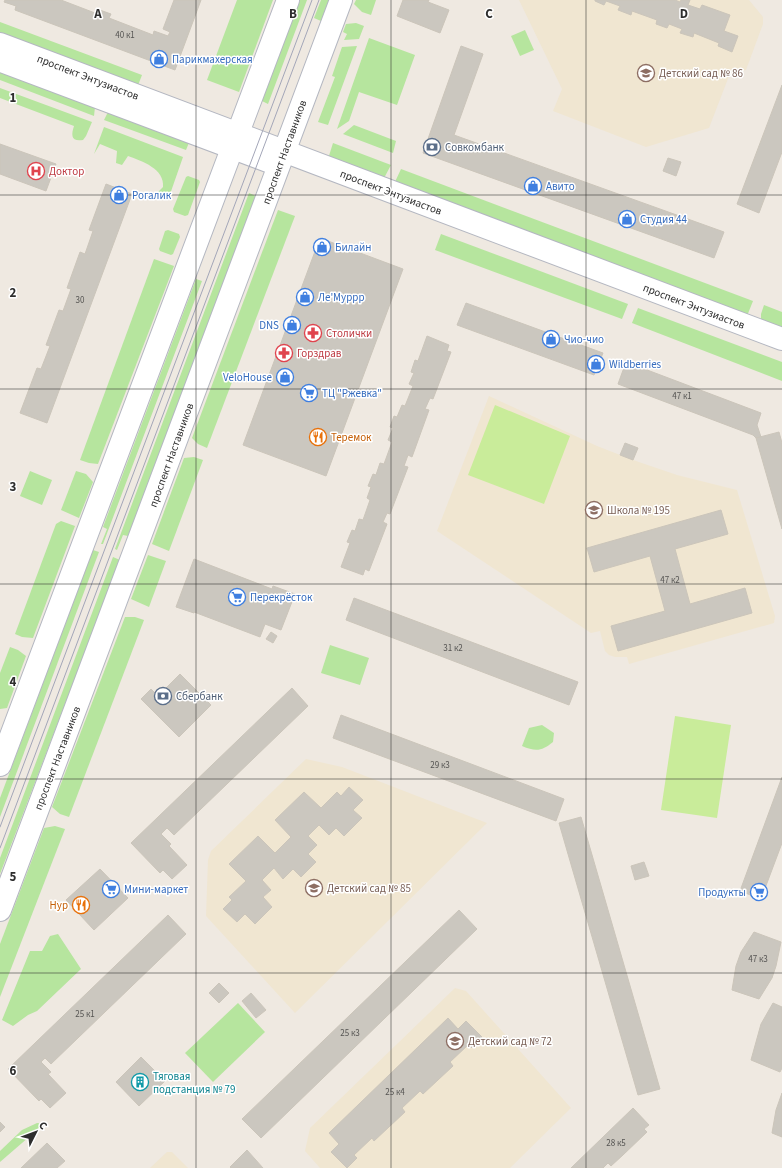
<svg xmlns="http://www.w3.org/2000/svg" width="782" height="1168" font-family="'Source Sans 3',sans-serif">
	<style>
		.education { fill: #f0e6d1 }
		.green { fill: #b6e59e }
		.pitch { fill: #c9ec9a }
		.building { fill: #cbc7bf; stroke: #cbc5ba }
		.lines { fill: none; stroke-linecap: round; stroke-linejoin: round }
		.secondary-casing { stroke: #b4b7c1; stroke-width: 24 }
		.secondary { stroke: #fff; stroke-width: 22 }
		.tram { stroke: #a3a6b8; stroke-width: 1 }
		.grid { fill: none; stroke: #2e2e2e; stroke-width: 1; stroke-opacity: 0.55 }
		.labels { text-anchor: middle; stroke-width: 3; stroke-linejoin: round; paint-order: stroke }
		.number-label { font-size: 9px; fill: #555452 }
		.shop-label { font-size: 11px; fill: #366cbe; stroke: #fff; text-anchor: start }
		.education-label { font-size: 11px; fill: #785e54; stroke: #fff; text-anchor: start }
		.street-label { font-size: 11px; fill: #2e2e2e; stroke: #fff }
		.service-label { font-size: 11px; fill: #4e5e75; stroke: #fff; text-anchor: start }
		.health-label { font-size: 11px; fill: #be3a42; stroke: #fff; text-anchor: start }
		.food-label { font-size: 11px; fill: #c56008; stroke: #fff; text-anchor: start }
		.culture-label { font-size: 11px; fill: #0d838f; stroke: #fff; text-anchor: start }
		.grid-label { font-size: 13px; text-anchor: middle; font-weight: bold; fill: #2e2e2e; stroke: #fff; stroke-width: 3; stroke-linejoin: round; paint-order: stroke }
	</style>
	<rect width="100%" height="100%" fill="#efe9e1"/>
	<g class="education">
		<polygon points="519,0 749,0 763,17 763,24 746,70 729,76 709,128 646,147 553,111 562,89"/>
		<polygon points="489,396 597,446 633,460 677,475 737,490 775,616 774,623 629,664 627,657 615,657 609,655 605,651 600,631 591,633 437,531"/>
		<polygon points="306,759 342,767 487,823 295,1013 206,916 208,860 211,851"/>
		<polygon points="455,988 466,991 571,1108 510,1168 320,1168 305,1151 310,1128"/>
		<polygon points="167,1152 172,1152 188,1168 150,1168"/>
	</g>
	<g class="green">
		<polygon points="237,0 273,0 239,92 207,80"/>
		<polygon points="300,0 307,0 268,104 262,101"/>
		<polygon points="321,0 329,0 321,21 314,18"/>
		<polygon points="356,0 376,0 371,15 362,12 354,4"/>
		<polygon points="0,22 142,75 137,88 0,36"/>
		<polygon points="356,23 364,26 359,39 344,40 347,34 343,32 346,24"/>
		<polygon points="525,30 534,50 520,56 511,36"/>
		<polygon points="369,38 415,55 397,105 359,92 349,121 337,129"/>
		<polygon points="357,46 328,125 318,122 335,77 332,76 342,47"/>
		<polygon points="0,68 95,107 94,116 0,80"/>
		<path d="M0 88 92 122 86 136 83 140C71 142 71 135 74 126L0 98Z"/>
		<polygon points="108,112 190,140 186,150 104,120"/>
		<polygon points="354,125 396,141 393,153 343,134"/>
		<path d="M104 127 183 157 168 200 158 197 157 193 163 187C165 169 142 161 128 156L122 165 116 163 117 151 100 144 94 154Z"/>
		<polygon points="333,143 391,165 383,180 328,159"/>
		<polygon points="401,169 753,301 747,316 394,184"/>
		<polygon points="188,176 199,180 200,182 188,215 185,216 174,212 173,209 186,177"/>
		<polygon points="249,193 256,196 128,536 123,535 117,550 115,549"/>
		<polygon points="278,210 295,216 207,448 198,444 192,438"/>
		<polygon points="168,230 179,234 180,237 173,254 171,255 160,251 159,249 165,231"/>
		<polygon points="441,234 628,304 622,319 435,250"/>
		<polygon points="154,259 174,266 98,464 89,463 80,460"/>
		<polygon points="196,279 202,281 103,544 101,544 107,529 103,527"/>
		<polygon points="764,305 782,312 782,330 761,320 761,314"/>
		<polygon points="638,308 782,362 782,381 632,323"/>
		<polygon points="194,457 203,460 169,551 152,544 184,458"/>
		<polygon points="30,471 52,480 42,505 20,496"/>
		<polygon points="76,471 86,474 93,482 79,518 61,510"/>
		<polygon points="61,521 75,526 33,638 22,637 15,634 56,524"/>
		<polygon points="93,550 99,552 0,817 0,798"/>
		<polygon points="148,555 166,561 149,607 131,599"/>
		<polygon points="113,557 120,560 0,874 0,858"/>
		<polygon points="125,617 135,617 144,620 69,817 60,814 52,807"/>
		<polygon points="330,645 369,658 360,685 321,673"/>
		<polygon points="10,647 18,650 26,656 7,708 0,709 0,673"/>
		<path d="M542 725 554 733 553 742C542 751 536 752 522 746L529 728Z"/>
		<polygon points="55,826 65,829 0,997 0,944 44,828"/>
		<polygon points="58,934 81,969 37,1011 28,1015 13,1026 2,1020 30,951 42,951 50,936"/>
		<polygon points="238,1003 265,1032 213,1082 185,1053"/>
		<polygon points="37,1123 44,1124 0,1162 0,1151 22,1130"/>
	</g>
	<g class="pitch">
		<polygon points="495,405 570,436 544,504 468,475"/>
		<polygon points="675,716 731,725 717,818 661,810"/>
	</g>
	<g class="building">
		<polygon points="5,0 61,0 95,13 97,9 111,14 109,18 153,35 154,31 168,36 170,32 163,29 174,0 201,0 175,70 15,10 16,6 4,2"/>
		<polygon points="403,0 429,0 428,2 449,10 440,33 397,16"/>
		<polygon points="595,0 675,0 680,2 681,0 690,0 688,5 700,9 702,5 730,15 724,31 738,36 732,52 718,46 719,43 694,33 693,37 680,33 682,29 669,24 667,28 656,24 657,20 632,11 631,15 618,10 620,6 606,1 604,5 595,1"/>
		<polygon points="461,46 483,54 454,135 724,232 714,258 423,153"/>
		<polygon points="782,85 782,152 759,213 737,204"/>
		<polygon points="0,144 56,164 46,191 0,174"/>
		<polygon points="668,158 681,162 676,176 663,171"/>
		<polygon points="106,184 132,194 47,423 20,413 37,368 41,369 50,346 46,345 59,310 63,311 71,289 67,288 80,252 85,254 93,231 89,230"/>
		<polygon points="320,238 403,269 326,476 243,445"/>
		<polygon points="466,303 603,353 594,375 457,325"/>
		<polygon points="427,336 449,345 447,351 451,352 433,399 430,398 425,409 429,410 412,457 408,455 404,466 408,467 390,514 387,513 383,522 387,524 369,571 365,569 363,575 341,567 350,543 347,542 352,530 355,531 359,519 363,520 370,500 367,498 371,487 368,486 373,474 376,475 380,463 384,464 392,442 388,440 393,428 390,427 394,416 397,417 402,405 405,406 413,386 409,384 414,373 411,372 415,360 418,361"/>
		<polygon points="626,362 761,413 757,425 761,437 756,438 753,435 618,384"/>
		<polygon points="779,432 782,443 782,529 756,438"/>
		<polygon points="625,443 638,448 633,460 620,455"/>
		<polygon points="721,510 728,534 675,549 690,604 745,588 752,613 618,651 611,626 665,611 650,556 594,572 587,548"/>
		<polygon points="194,559 272,589 273,586 295,594 281,630 265,624 260,637 194,612 194,613 176,607"/>
		<polygon points="354,598 578,682 569,705 346,620"/>
		<polygon points="271,632 277,636 273,643 266,639"/>
		<polygon points="180,674 211,705 179,737 141,699 151,689 158,696"/>
		<polygon points="292,688 308,706 174,835 167,828 161,834 171,844 169,846 187,865 172,879 163,870 160,873 131,843"/>
		<polygon points="341,715 564,799 556,821 333,738"/>
		<polygon points="782,777 782,843 761,899 740,891"/>
		<polygon points="349,787 363,800 353,810 362,818 344,836 336,828 329,835 319,825 308,836 317,845 308,854 316,862 301,877 293,869 283,879 274,868 262,880 271,890 263,897 272,907 255,924 245,914 237,922 223,909 232,900 229,897 246,881 229,864 258,836 275,853 291,837 275,820 304,792 321,808 337,792 341,796"/>
		<polygon points="581,817 660,1089 638,1095 559,823"/>
		<polygon points="644,862 649,876 635,880 631,866"/>
		<polygon points="100,869 128,898 94,930 66,900"/>
		<polygon points="459,910 477,929 261,1138 242,1119"/>
		<polygon points="168,915 186,934 51,1064 45,1058 41,1062 51,1072 48,1074 66,1093 50,1108 41,1099 39,1101 8,1069"/>
		<polygon points="754,932 781,942 776,966 772,978 759,999 732,990 736,966 741,952"/>
		<polygon points="219,983 229,993 219,1003 209,993"/>
		<polygon points="251,993 266,1010 256,1018 242,1001"/>
		<polygon points="773,1003 782,1007 782,1068 780,1072 751,1060 761,1024"/>
		<polygon points="448,1018 458,1029 466,1021 482,1037 471,1048 468,1045 450,1062 453,1066 423,1094 420,1091 402,1108 405,1112 374,1141 372,1138 354,1155 357,1158 347,1168 331,1152 339,1144 329,1133"/>
		<polygon points="141,1057 165,1081 139,1106 116,1082"/>
		<polygon points="782,1093 782,1137 772,1133 776,1110"/>
		<polygon points="633,1108 649,1125 644,1129 647,1132 623,1155 611,1166 608,1163 603,1168 571,1168"/>
		<polygon points="0,1122 5,1127 0,1132"/>
		<polygon points="47,1143 65,1161 57,1168 21,1168"/>
		<polygon points="247,1150 263,1168 231,1168 230,1167"/>
	</g>
	<g class="lines">
		<g class="secondary-casing">
			<g id="secondary">
				<polyline points="0,44 782,339"/>
				<polyline points="4,62 273,163"/>
				<polyline points="0,765 288,0"/>
				<polyline points="0,910 341,0"/>
			</g>
		</g>
		<use href="#secondary" class="secondary"/>
		<g class="tram">
			<polyline points="0,827 312,0"/>
			<polyline points="0,848 319,0"/>
		</g>
	</g>
	<path class="grid" d="M196 0V1168M391 0V1168M586 0V1168M0 195H782M0 389H782M0 584H782M0 779H782M0 973H782"/>
	<defs>
		<g id="shop-ring" transform="scale(0.9)"><circle r="9.5" fill="#fff" stroke="#3f7fe0" stroke-width="1.5"/><path d="M-5-2.5h2.3a2.7 3.5 0 0 1 5.4 0H5L5.5 6h-11ZM-1.5-2.5h3a1.5 2.3 0 0 0-3 0Z" fill="#3f7fe0"/></g>
		<g id="school-ring" transform="scale(0.9)"><circle r="9.5" fill="#fff" stroke="#8d6e63" stroke-width="1.5"/><path d="M0-5L7-2L0 1L-7-2ZM-4 1L0 2.5L4 1V4Q0 6-4 4Z" fill="#8d6e63"/></g>
		<g id="bank-ring" transform="scale(0.9)"><circle r="9.5" fill="#fff" stroke="#5c6f8a" stroke-width="1.5"/><path d="M-6-4H6V4H-6ZM0-2.3a2.3 2.3 0 1 0 0 4.6a2.3 2.3 0 1 0 0-4.6Z" fill="#5c6f8a"/></g>
		<g id="hospital-ring" transform="scale(0.9)"><circle r="9.5" fill="#fff" stroke="#e0444e" stroke-width="1.5"/><path d="M-5-5h3v3.5h4V-5h3V5h-3V1.5h-4V5h-3Z" fill="#e0444e"/></g>
		<g id="pharmacy-ring" transform="scale(0.9)"><circle r="9.5" fill="#fff" stroke="#e0444e" stroke-width="1.5"/><path d="M-2-6h4v4h4v4h-4v4h-4v-4h-4v-4h4Z" fill="#e0444e"/></g>
		<g id="supermarket-ring" transform="scale(0.9)"><circle r="9.5" fill="#fff" stroke="#3f7fe0" stroke-width="1.5"/><path d="M-6-5.5h2.5l.6 2H6L4.5 2H-2.5L-4.4-4H-6ZM-1.5 3.2a1.3 1.3 0 1 0 .1 0ZM3 3.2a1.3 1.3 0 1 0 .1 0Z" fill="#3f7fe0"/></g>
		<g id="restaurant-ring" transform="scale(0.9)"><circle r="9.5" fill="#fff" stroke="#e8710a" stroke-width="1.5"/><path d="M-5-6h1v4h1v-4h1v4h1v-4h1v5L-1.5 .5V6h-2V.5L-5-1ZM5-6V6H3V1.5H1.5Q1.5-4 5-6Z" fill="#e8710a"/></g>
		<g id="building-ring" transform="scale(0.9)"><circle r="9.5" fill="#fff" stroke="#0f9aa8" stroke-width="1.5"/><path d="M-4-6H4V6H1V3H-1V6H-4ZM-2.5-4.3h1.7v1.8h-1.7ZM.8-4.3h1.7v1.8H.8ZM-2.5-1h1.7V.8h-1.7ZM.8-1h1.7V.8H.8Z" fill="#0f9aa8"/></g>
	</defs>
	<g fill-rule="evenodd">
		<use href="#shop-ring" x="159" y="59"/>
		<use href="#school-ring" x="646" y="73"/>
		<use href="#bank-ring" x="432" y="147"/>
		<use href="#hospital-ring" x="36" y="171"/>
		<use href="#shop-ring" x="533" y="186"/>
		<use href="#shop-ring" x="119" y="195"/>
		<use href="#shop-ring" x="627" y="219"/>
		<use href="#shop-ring" x="322" y="247"/>
		<use href="#shop-ring" x="305" y="297"/>
		<use href="#shop-ring" x="292" y="325"/>
		<use href="#pharmacy-ring" x="313" y="333"/>
		<use href="#shop-ring" x="551" y="339"/>
		<use href="#pharmacy-ring" x="284" y="353"/>
		<use href="#shop-ring" x="596" y="364"/>
		<use href="#shop-ring" x="285" y="377"/>
		<use href="#supermarket-ring" x="309" y="393"/>
		<use href="#restaurant-ring" x="318" y="437"/>
		<use href="#school-ring" x="594" y="510"/>
		<use href="#supermarket-ring" x="237" y="597"/>
		<use href="#bank-ring" x="163" y="696"/>
		<use href="#school-ring" x="314" y="888"/>
		<use href="#supermarket-ring" x="111" y="889"/>
		<use href="#supermarket-ring" x="759" y="892"/>
		<use href="#restaurant-ring" x="81" y="905"/>
		<use href="#school-ring" x="455" y="1041"/>
		<use href="#building-ring" x="140" y="1082"/>
	</g>
	<g class="labels">
		<g class="number-label">
			<text x="125" y="38">40 к1</text>
			<text x="80" y="303">30</text>
			<text x="682" y="399">47 к1</text>
			<text x="670" y="583">47 к2</text>
			<text x="453" y="651">31 к2</text>
			<text x="440" y="768">29 к3</text>
			<text x="758" y="962">47 к3</text>
			<text x="85" y="1017">25 к1</text>
			<text x="350" y="1036">25 к3</text>
			<text x="395" y="1095">25 к4</text>
			<text x="616" y="1146">28 к5</text>
		</g>
		<g class="shop-label">
			<text x="172" y="63">Парикмахерская</text>
			<text x="546" y="190">Авито</text>
			<text x="132" y="199">Рогалик</text>
			<text x="640" y="223">Студия 44</text>
			<text x="335" y="251">Билайн</text>
			<text x="318" y="301">Ле'Муррр</text>
			<text x="279" y="329" text-anchor="end">DNS</text>
			<text x="564" y="343">Чио-чио</text>
			<text x="609" y="368">Wildberries</text>
			<text x="272" y="381" text-anchor="end">VeloHouse</text>
			<text x="322" y="397">ТЦ "Ржевка"</text>
			<text x="250" y="601">Перекрёсток</text>
			<text x="124" y="893">Мини-маркет</text>
			<text x="746" y="896" text-anchor="end">Продукты</text>
		</g>
		<g class="education-label">
			<text x="659" y="77">Детский сад № 86</text>
			<text x="607" y="514">Школа № 195</text>
			<text x="327" y="892">Детский сад № 85</text>
			<text x="468" y="1045">Детский сад № 72</text>
		</g>
		<g class="street-label">
			<text transform="translate(88 77) rotate(21)" y="4">проспект Энтузиастов</text>
			<text transform="translate(284 152) rotate(-70)" y="4">проспект Наставников</text>
			<text transform="translate(391 192) rotate(21)" y="4">проспект Энтузиастов</text>
			<text transform="translate(694 306) rotate(21)" y="4">проспект Энтузиастов</text>
			<text transform="translate(171 455) rotate(-70)" y="4">проспект Наставников</text>
			<text transform="translate(57 758) rotate(-69)" y="4">проспект Наставников</text>
		</g>
		<g class="service-label">
			<text x="445" y="151">Совкомбанк</text>
			<text x="176" y="700">Сбербанк</text>
		</g>
		<g class="health-label">
			<text x="49" y="175">Доктор</text>
			<text x="326" y="337">Столички</text>
			<text x="297" y="357">Горздрав</text>
		</g>
		<g class="food-label">
			<text x="331" y="441">Теремок</text>
			<text x="68" y="909" text-anchor="end">Нур</text>
		</g>
		<g class="culture-label">
			<text x="153" y="1080">Тяговая<tspan x="153" dy="13">подстанция № 79</tspan></text>
		</g>
	</g>
	<g class="grid-label">
		<text x="98" y="18">A</text>
		<text x="293" y="18">B</text>
		<text x="489" y="18">C</text>
		<text x="684" y="18">D</text>
		<text x="13" y="102">1</text>
		<text x="13" y="297">2</text>
		<text x="13" y="491">3</text>
		<text x="13" y="686">4</text>
		<text x="13" y="881">5</text>
		<text x="13" y="1075">6</text>
	</g>
	<g transform="translate(36 1132) rotate(48)" stroke="#ffffff" stroke-width="3" paint-order="stroke">
	<path d="M0-3L7 15L0 10L-7 15Z" fill="#2e2e2e"/>
	<text y="-6" font-size="11" font-weight="bold" text-anchor="middle" fill="#2e2e2e">С</text>
	</g>
</svg>
